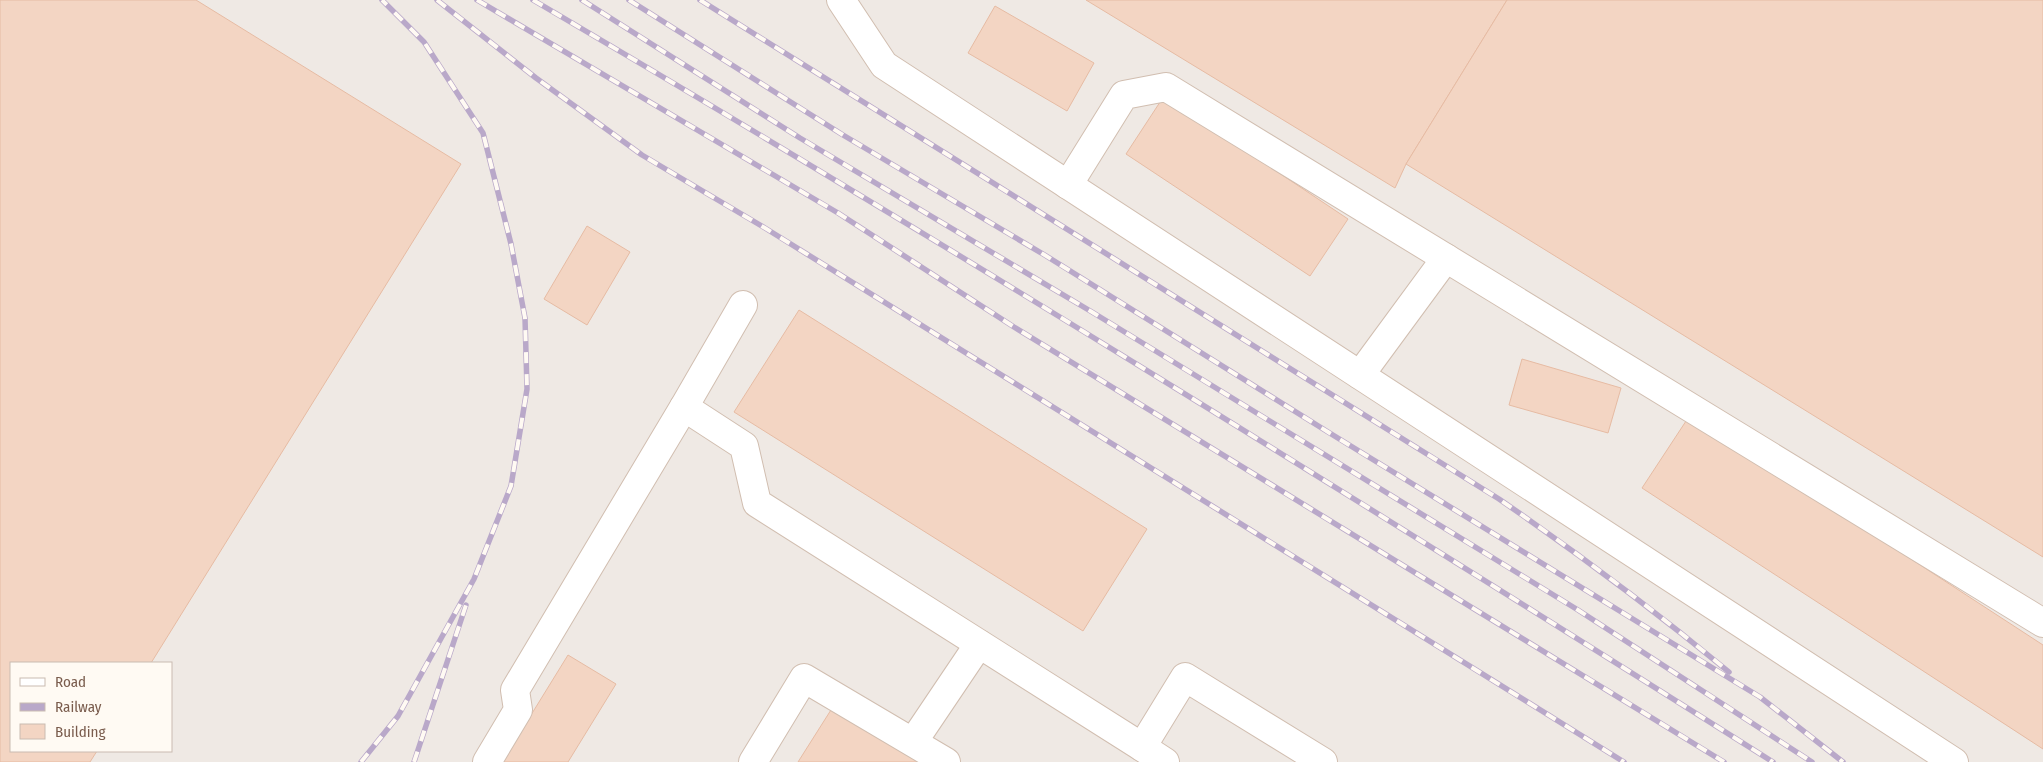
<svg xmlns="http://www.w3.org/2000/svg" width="2043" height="762" font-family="'Fira Sans Condensed',sans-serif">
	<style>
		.industrial { fill: #efe9e4; fill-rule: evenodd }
		.building { fill: #f3d5c3; stroke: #e6bba3 }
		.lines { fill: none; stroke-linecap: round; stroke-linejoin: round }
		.minor-casing { stroke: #d1beb0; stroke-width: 30 }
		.minor { stroke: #fff; stroke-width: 28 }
		.rail-casing { stroke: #b9a8c9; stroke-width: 5.5 }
		.rail { stroke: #fffaf3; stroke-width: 4; stroke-dasharray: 11; stroke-linecap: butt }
	</style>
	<rect width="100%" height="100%" fill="#fdf6ec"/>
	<path class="industrial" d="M0 0H2043V762H0ZM11 663H171V751H11Z"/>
	<g class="building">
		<polygon points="0,0 196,0 461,164 151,663 11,663 11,751 97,751 90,762 0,762"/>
		<polygon points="1086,0 1507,0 1406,164 1395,188"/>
		<polygon points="1507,0 2043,0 2043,557 1406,164"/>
		<polygon points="995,6 1094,63 1067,111 968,53"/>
		<polygon points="1164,96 1348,219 1310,276 1126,154"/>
		<polygon points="587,226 630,252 587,325 544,299"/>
		<polygon points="799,310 1147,529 1083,631 734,412"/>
		<polygon points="1522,359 1621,388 1608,433 1509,405"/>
		<polygon points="1690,415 2043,645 2043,749 1642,488"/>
		<polygon points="568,655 616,684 568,762 502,762"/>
		<polygon points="836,702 931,762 798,762"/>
	</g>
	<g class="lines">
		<g class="minor-casing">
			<g id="minor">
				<polyline points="841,0 884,65 1954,762"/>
				<polyline points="1068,185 1124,95 1166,87 2043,623"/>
				<polyline points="743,305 684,407 744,446 757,503 1142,747"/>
				<polyline points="1360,375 1446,258"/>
				<polyline points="913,742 979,644"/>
				<polyline points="487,762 518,710 515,690 684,407"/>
				<polyline points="753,762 804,678 946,762"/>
				<polyline points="1165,762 1142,747 1185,677 1323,762"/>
			</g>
		</g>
		<use href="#minor" class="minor"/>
		<g class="rail-casing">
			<g id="rail">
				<polyline points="437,0 536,78 642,155 765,228 1624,762"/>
				<polyline points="477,0 838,213 1014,327 1724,762"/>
				<path d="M533 0C951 246 1363 503 1773 762"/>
				<polyline points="582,0 800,138 1092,312 1578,610 1812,762"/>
				<polyline points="629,0 843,135 1043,254 1328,432 1760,697 1843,762"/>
				<path d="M700 0 1499 499C1579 554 1654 610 1729 672"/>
				<polyline points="361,762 398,716 474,579 511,486 527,389 525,318 511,244 483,133 424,42 382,0"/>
				<polyline points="414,762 466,605"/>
			</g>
		</g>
		<use href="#rail" class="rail"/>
	</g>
	<rect x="10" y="662" width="162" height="90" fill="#fffaf3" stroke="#cabbb1"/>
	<rect x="20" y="678" width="25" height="8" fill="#ffffff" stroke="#cabbb1"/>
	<text x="55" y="687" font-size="15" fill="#7a5c4d">Road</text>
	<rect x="20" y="703" width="25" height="8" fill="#b9a8c9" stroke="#cabbb1"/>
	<text x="55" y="712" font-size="15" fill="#7a5c4d">Railway</text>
	<rect x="20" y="724" width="25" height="15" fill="#f3d5c3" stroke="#cabbb1"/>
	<text x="55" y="737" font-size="15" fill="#7a5c4d">Building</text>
</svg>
